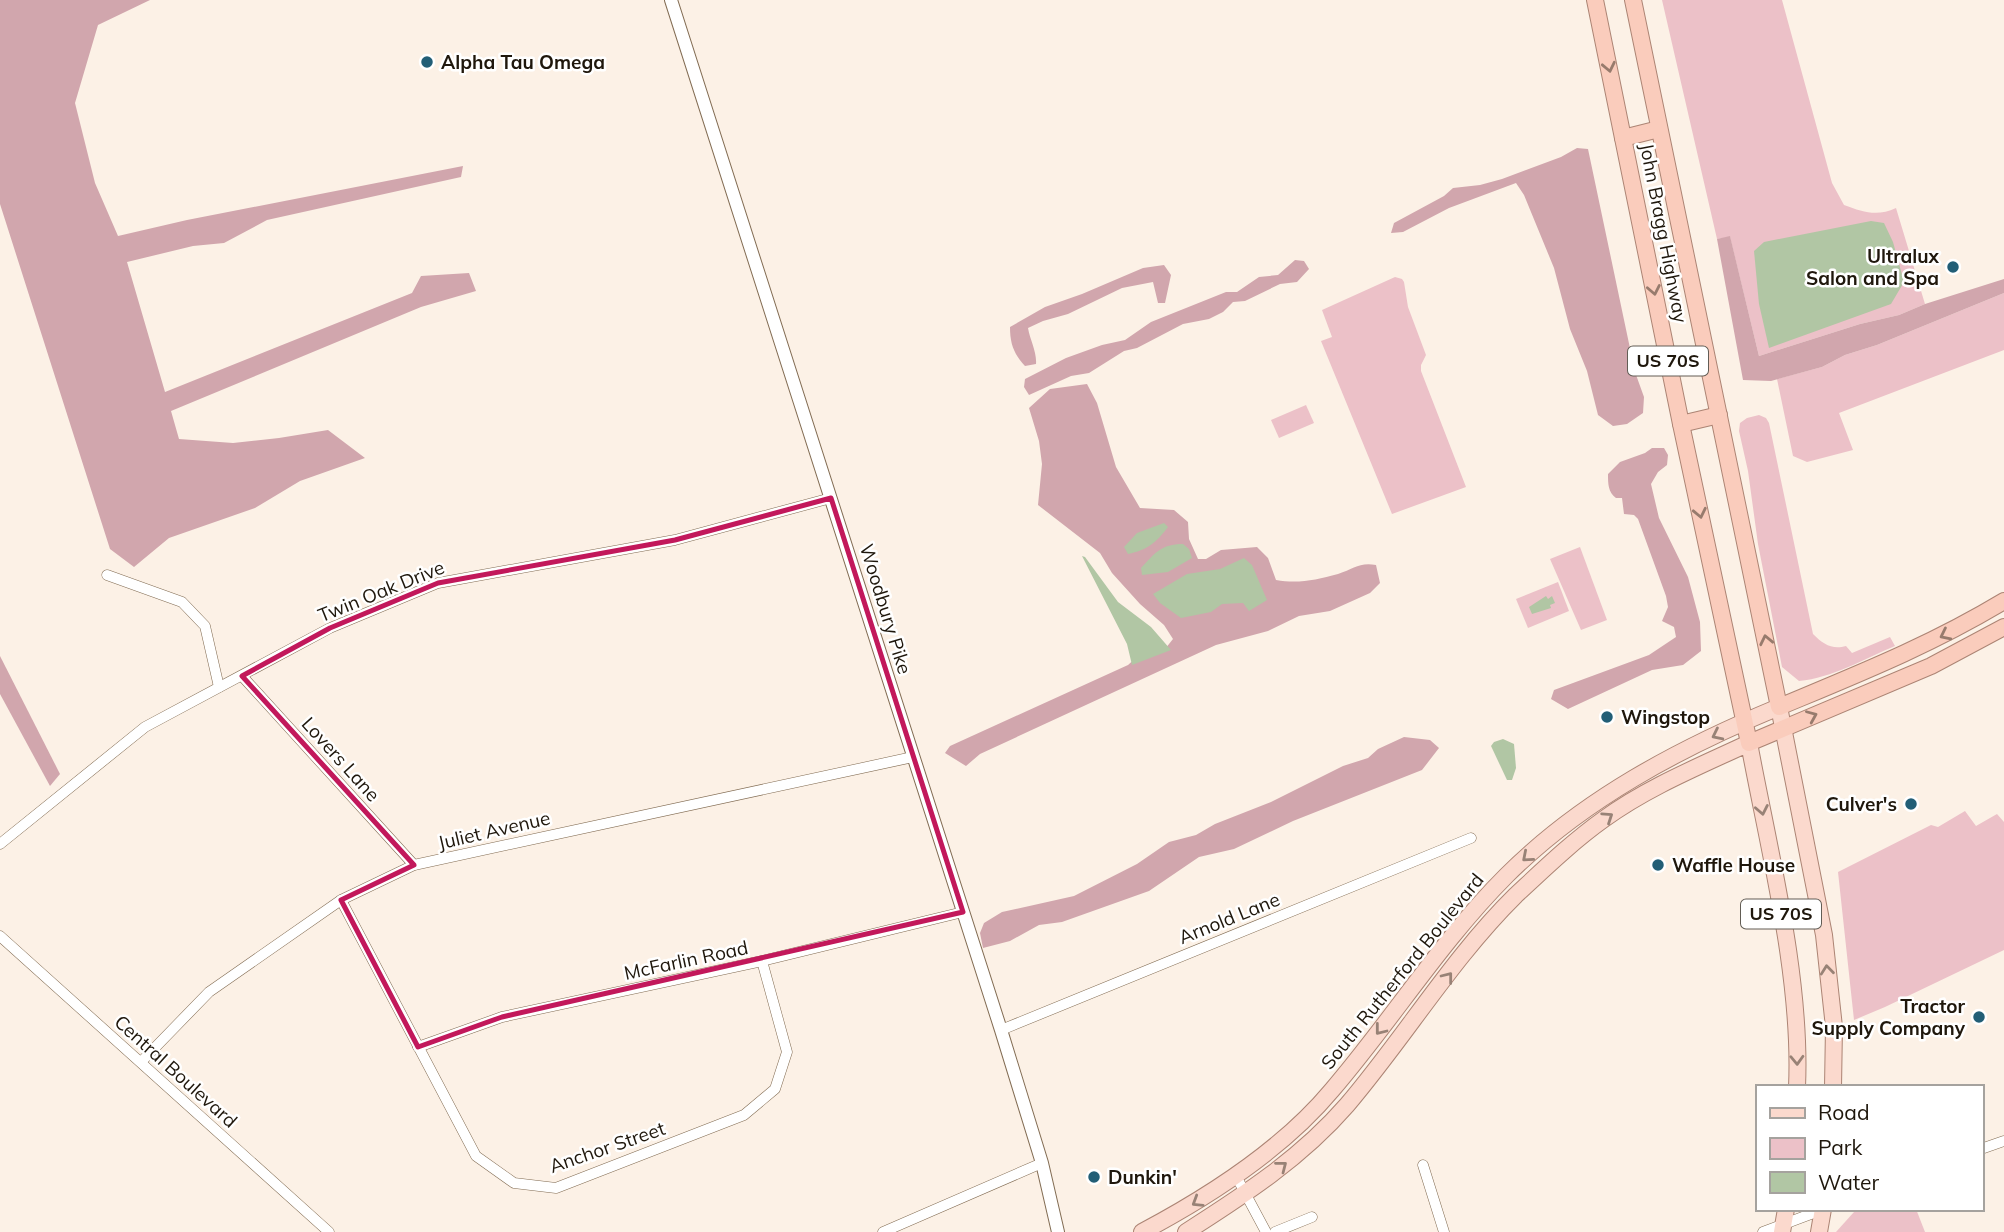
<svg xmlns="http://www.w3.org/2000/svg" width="2004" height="1232" font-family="Mulish,sans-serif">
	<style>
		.green { fill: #ecc1c8 }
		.forest { fill: #d1a6ad }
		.water { fill: #b1c6a4 }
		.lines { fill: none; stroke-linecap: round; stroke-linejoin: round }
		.minor-casing { stroke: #826c53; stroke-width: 11 }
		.tertiary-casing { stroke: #826c53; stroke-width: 14 }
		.primary-casing { stroke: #ac8474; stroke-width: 18 }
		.trunk-casing { stroke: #ac8474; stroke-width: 18 }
		.minor { stroke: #fff; stroke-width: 10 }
		.tertiary { stroke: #fff; stroke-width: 12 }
		.primary { stroke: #fbd9cd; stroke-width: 16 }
		.trunk { stroke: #faccbc; stroke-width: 16 }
		.oneway { stroke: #977b6d }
		.oneway2 { stroke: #988276 }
		.marked { fill: none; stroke: #c2185b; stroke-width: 5; stroke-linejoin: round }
		.poi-dot { fill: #225e76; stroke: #fff; stroke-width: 2.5 }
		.labels { text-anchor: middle; stroke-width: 5; stroke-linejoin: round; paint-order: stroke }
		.shield { fill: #fff; stroke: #625d55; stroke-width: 2 }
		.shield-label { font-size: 18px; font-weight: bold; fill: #1f170c }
		.poi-label { font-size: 19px; font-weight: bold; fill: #1f170c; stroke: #fff; text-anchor: start }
		.street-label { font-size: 19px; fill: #1f170c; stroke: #fff }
	</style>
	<rect width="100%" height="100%" fill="#fcf1e6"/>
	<g class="green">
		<path d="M1662 0H1782L1832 183 1844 205C1863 212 1877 217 1896 208L1925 304 1899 315 1860 324 1759 356 1730 237 1717 239Z"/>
		<polygon points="1395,277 1402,279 1404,282 1408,307 1426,355 1421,365 1421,371 1466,487 1392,514 1321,341 1332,337 1322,310"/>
		<polygon points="2004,293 2004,350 1839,413 1853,450 1807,462 1793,456 1777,379 1822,367 1845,355 1877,345"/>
		<polygon points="1306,405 1314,423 1279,438 1271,420"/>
		<path d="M1759 415 1766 418 1769 423 1813 634C1823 644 1832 650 1846 646L1852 653 1890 637 1895 646C1864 659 1832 678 1799 681L1782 667 1758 544 1748 471 1739 431 1740 423 1747 418Z"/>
		<polygon points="1580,547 1607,620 1581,630 1550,559"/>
		<polygon points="1558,582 1569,611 1528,628 1516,599"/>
		<polygon points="1965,811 1976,826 1997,814 2004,822 2004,950 1885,1007 1854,1020 1838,872 1931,825 1938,827"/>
		<polygon points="1860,1209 1916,1209 1925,1232 1836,1232 1854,1212"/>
	</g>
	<g class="forest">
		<polygon points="0,0 150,0 98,25 75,103 95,183 118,236 187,220 463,166 461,177 267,220 224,243 193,246 127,262 165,392 412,293 421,276 469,273 476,291 421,307 171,411 179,439 233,443 279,438 328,430 365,458 300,481 255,508 169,538 134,567 110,549 0,204"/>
		<polygon points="1577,148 1588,149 1635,372 1644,397 1643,413 1627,424 1613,426 1598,415 1587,371 1570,329 1554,268 1524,195 1516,183 1449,208 1403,232 1391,233 1394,223 1444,196 1453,188 1480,185 1502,179 1561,157"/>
		<polygon points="1730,236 1759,356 1860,324 1899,315 1925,304 2004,279 2004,293 1877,345 1845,355 1822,367 1771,381 1743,380 1717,239"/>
		<polygon points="1295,260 1304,261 1309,269 1297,282 1280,284 1245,301 1233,302 1223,312 1209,319 1183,324 1137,348 1124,351 1089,373 1071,376 1029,395 1024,387 1025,379 1066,358 1102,345 1125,340 1151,322 1226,292 1237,292 1259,277 1278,275"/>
		<path d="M1164 265 1171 275 1165 303H1158L1153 282 1122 288 1068 314 1043 321 1028 328C1030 340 1037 352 1036 364L1025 366C1014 354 1010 344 1010 327L1045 307 1082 294 1143 268Z"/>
		<path d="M1087 384 1097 403 1116 467 1140 508 1174 510 1188 522 1189 539 1198 559H1206L1221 550 1257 547 1268 558 1276 580C1298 584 1316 580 1338 574 1354 569 1359 562 1376 565L1380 583 1370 593 1330 611 1299 616 1268 631 1216 645 980 754 966 766 945 753 950 746 1128 665 1138 656 1165 649 1173 639 1164 625 1140 604 1112 573 1100 553 1038 505 1042 464 1039 441 1029 408 1050 389Z"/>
		<path d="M1652 448H1664L1668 455 1667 465 1658 472 1651 484 1659 518 1688 577 1700 622 1701 651 1683 665 1652 670 1568 709 1551 699 1554 690 1649 655 1676 637 1674 627 1662 621 1668 607 1666 596 1638 519 1634 515 1624 514 1622 498H1616C1608 492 1608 484 1608 474L1620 462 1645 453Z"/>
		<polygon points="0,656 60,774 50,786 0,694"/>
		<polygon points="1404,737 1430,740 1439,748 1422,770 1293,821 1234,849 1199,857 1149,891 1062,922 1039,925 1010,941 983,948 980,933 984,923 1002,912 1074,896 1137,864 1169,842 1196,835 1215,824 1271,802 1343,766 1368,758 1378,749"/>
	</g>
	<g class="water">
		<polygon points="1871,221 1884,223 1893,242 1904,282 1891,304 1769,348 1759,304 1754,251 1764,242"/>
		<path d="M1164 523 1168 527C1156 543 1147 550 1128 554L1124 547 1137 533Z"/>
		<path d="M1183 544 1189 549 1192 558 1168 572 1142 575 1141 568C1155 553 1161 544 1183 544Z"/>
		<polygon points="1082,556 1085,557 1118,602 1151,627 1171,650 1132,665 1127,644"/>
		<polygon points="1244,558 1252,565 1267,600 1249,611 1243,603 1222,604 1211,612 1181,618 1160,603 1153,594 1187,574 1220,569"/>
		<polygon points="1546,596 1548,599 1552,596 1555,603 1550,605 1551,608 1532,614 1529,607"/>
		<polygon points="1503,739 1514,744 1516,768 1512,780 1507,780 1491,746 1494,742"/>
	</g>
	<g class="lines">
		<g class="minor-casing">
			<g id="minor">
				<polyline points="107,575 182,602 205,626 219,687"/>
				<polyline points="242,676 414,865"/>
				<polyline points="0,844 145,727 330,628 438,583 675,540 831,498"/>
				<polyline points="341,900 476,1156 514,1183 556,1188 744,1115 775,1089 787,1052 762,961"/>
				<polyline points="0,936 329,1232"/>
				<polyline points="1001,1030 1471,838"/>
				<polyline points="418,1047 502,1017 762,961 963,912"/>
				<polyline points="141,1062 209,992 341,900 414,865 913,757"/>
				<polyline points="1981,1149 2004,1141"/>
				<polyline points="1423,1165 1444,1232"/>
				<polyline points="1236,1176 1266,1232"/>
				<polyline points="883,1232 1042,1163"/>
				<polyline points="1275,1232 1312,1217"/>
				<polyline points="1763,1232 1824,1209"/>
			</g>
		</g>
		<g class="tertiary-casing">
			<polyline id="tertiary" points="671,0 1001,1030 1042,1163 1058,1232"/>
		</g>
		<g class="primary-casing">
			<g id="primary">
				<path d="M1142 1232C1210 1196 1282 1150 1332 1090 1392 1020 1441 941 1506 876 1583 799 1680 748 1779 707L1824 935 1834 1027 1833 1087"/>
				<path d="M1186 1232C1244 1195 1301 1158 1347 1105 1405 1037 1452 958 1516 895 1544 869 1573 841 1604 819 1648 787 1700 766 1749 743 1769 851 1802 978 1797 1087"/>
				<polyline points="1782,1232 1786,1209"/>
				<polyline points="1819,1232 1823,1209"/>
			</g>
		</g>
		<g class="trunk-casing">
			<g id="trunk">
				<polyline points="1595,0 1681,424 1749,743 1931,666 2004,627"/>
				<path d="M1633 0 1779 707C1858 674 1931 645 2004 601"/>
				<polyline points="1623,138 1659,129"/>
				<polyline points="1681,424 1719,415"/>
			</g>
		</g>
		<use href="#minor" class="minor"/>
		<use href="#tertiary" class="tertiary"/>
		<use href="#primary" class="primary"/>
		<use href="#trunk" class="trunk"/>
	</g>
	<defs><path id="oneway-chevron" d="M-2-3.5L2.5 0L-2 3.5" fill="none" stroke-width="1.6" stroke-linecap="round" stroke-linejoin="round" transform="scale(1.75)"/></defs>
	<g class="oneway">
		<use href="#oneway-chevron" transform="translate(1609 67) rotate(78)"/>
		<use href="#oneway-chevron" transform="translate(1654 290) rotate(79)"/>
		<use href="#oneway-chevron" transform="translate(1700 513) rotate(78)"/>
		<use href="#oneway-chevron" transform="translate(1945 635) rotate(154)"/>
		<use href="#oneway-chevron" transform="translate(1766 640) rotate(-102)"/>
		<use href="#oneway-chevron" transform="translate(1812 716) rotate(-23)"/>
	</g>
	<g class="oneway2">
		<use href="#oneway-chevron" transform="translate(1717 735) rotate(154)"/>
		<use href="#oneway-chevron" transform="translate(1762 810) rotate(79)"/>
		<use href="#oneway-chevron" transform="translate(1608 817) rotate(-34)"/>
		<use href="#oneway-chevron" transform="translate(1527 857) rotate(139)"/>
		<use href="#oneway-chevron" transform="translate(1827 970) rotate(-96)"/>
		<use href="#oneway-chevron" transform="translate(1448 977) rotate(-52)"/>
		<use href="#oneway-chevron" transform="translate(1380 1030) rotate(128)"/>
		<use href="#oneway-chevron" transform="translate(1797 1060) rotate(88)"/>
		<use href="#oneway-chevron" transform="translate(1282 1166) rotate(-38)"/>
		<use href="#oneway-chevron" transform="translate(1197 1202) rotate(148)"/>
	</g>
	<path class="marked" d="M831 498 963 912 502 1017 418 1047 341 900 414 865 242 676 330 628 438 583 675 540Z"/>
	<g class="poi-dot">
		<circle cx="427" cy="62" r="7"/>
		<circle cx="1953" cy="267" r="7"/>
		<circle cx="1607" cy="717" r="7"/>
		<circle cx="1911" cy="804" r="7"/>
		<circle cx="1658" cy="865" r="7"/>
		<circle cx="1979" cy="1017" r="7"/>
		<circle cx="1094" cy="1177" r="7"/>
	</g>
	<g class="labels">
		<g class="shield">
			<rect x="1628" y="346.5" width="80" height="29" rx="5"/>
			<rect x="1741" y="899.5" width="80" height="29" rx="5"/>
		</g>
		<g class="shield-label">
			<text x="1668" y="367">US 70S</text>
			<text x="1781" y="920">US 70S</text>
		</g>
		<g class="poi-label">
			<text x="441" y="69">Alpha Tau Omega</text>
			<text x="1939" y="263" text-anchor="end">Ultralux<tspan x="1939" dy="22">Salon and Spa</tspan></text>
			<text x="1621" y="724">Wingstop</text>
			<text x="1897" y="811" text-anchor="end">Culver's</text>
			<text x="1672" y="872">Waffle House</text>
			<text x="1965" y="1013" text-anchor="end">Tractor<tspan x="1965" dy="22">Supply Company</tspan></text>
			<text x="1108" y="1184">Dunkin'</text>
		</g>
		<g class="street-label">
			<text transform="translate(1664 233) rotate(79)" y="7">John Bragg Highway</text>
			<text transform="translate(381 591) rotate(-22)" y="7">Twin Oak Drive</text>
			<text transform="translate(886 609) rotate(73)" y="7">Woodbury Pike</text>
			<text transform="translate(341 759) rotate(48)" y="7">Lovers Lane</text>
			<text transform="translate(494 830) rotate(-13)" y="7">Juliet Avenue</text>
			<text transform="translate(1229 918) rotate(-22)" y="7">Arnold Lane</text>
			<text transform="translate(686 960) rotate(-12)" y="7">McFarlin Road</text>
			<text transform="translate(1402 971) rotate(-51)" y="7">South Rutherford Boulevard</text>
			<text transform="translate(176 1071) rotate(42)" y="7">Central Boulevard</text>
			<text transform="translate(607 1147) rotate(-19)" y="7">Anchor Street</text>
		</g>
	</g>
	<rect x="1756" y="1085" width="228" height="126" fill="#ffffff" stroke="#a5a29e" stroke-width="2"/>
	<rect x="1770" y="1108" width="35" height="10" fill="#fbd9cd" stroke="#a5a29e" stroke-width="2"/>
	<text x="1818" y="1120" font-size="21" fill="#1f170c">Road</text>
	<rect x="1770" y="1138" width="35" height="21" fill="#ecc1c8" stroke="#a5a29e" stroke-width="2"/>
	<text x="1818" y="1155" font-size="21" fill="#1f170c">Park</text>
	<rect x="1770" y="1172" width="35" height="21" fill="#b1c6a4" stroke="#a5a29e" stroke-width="2"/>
	<text x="1818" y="1190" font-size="21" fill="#1f170c">Water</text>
</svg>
